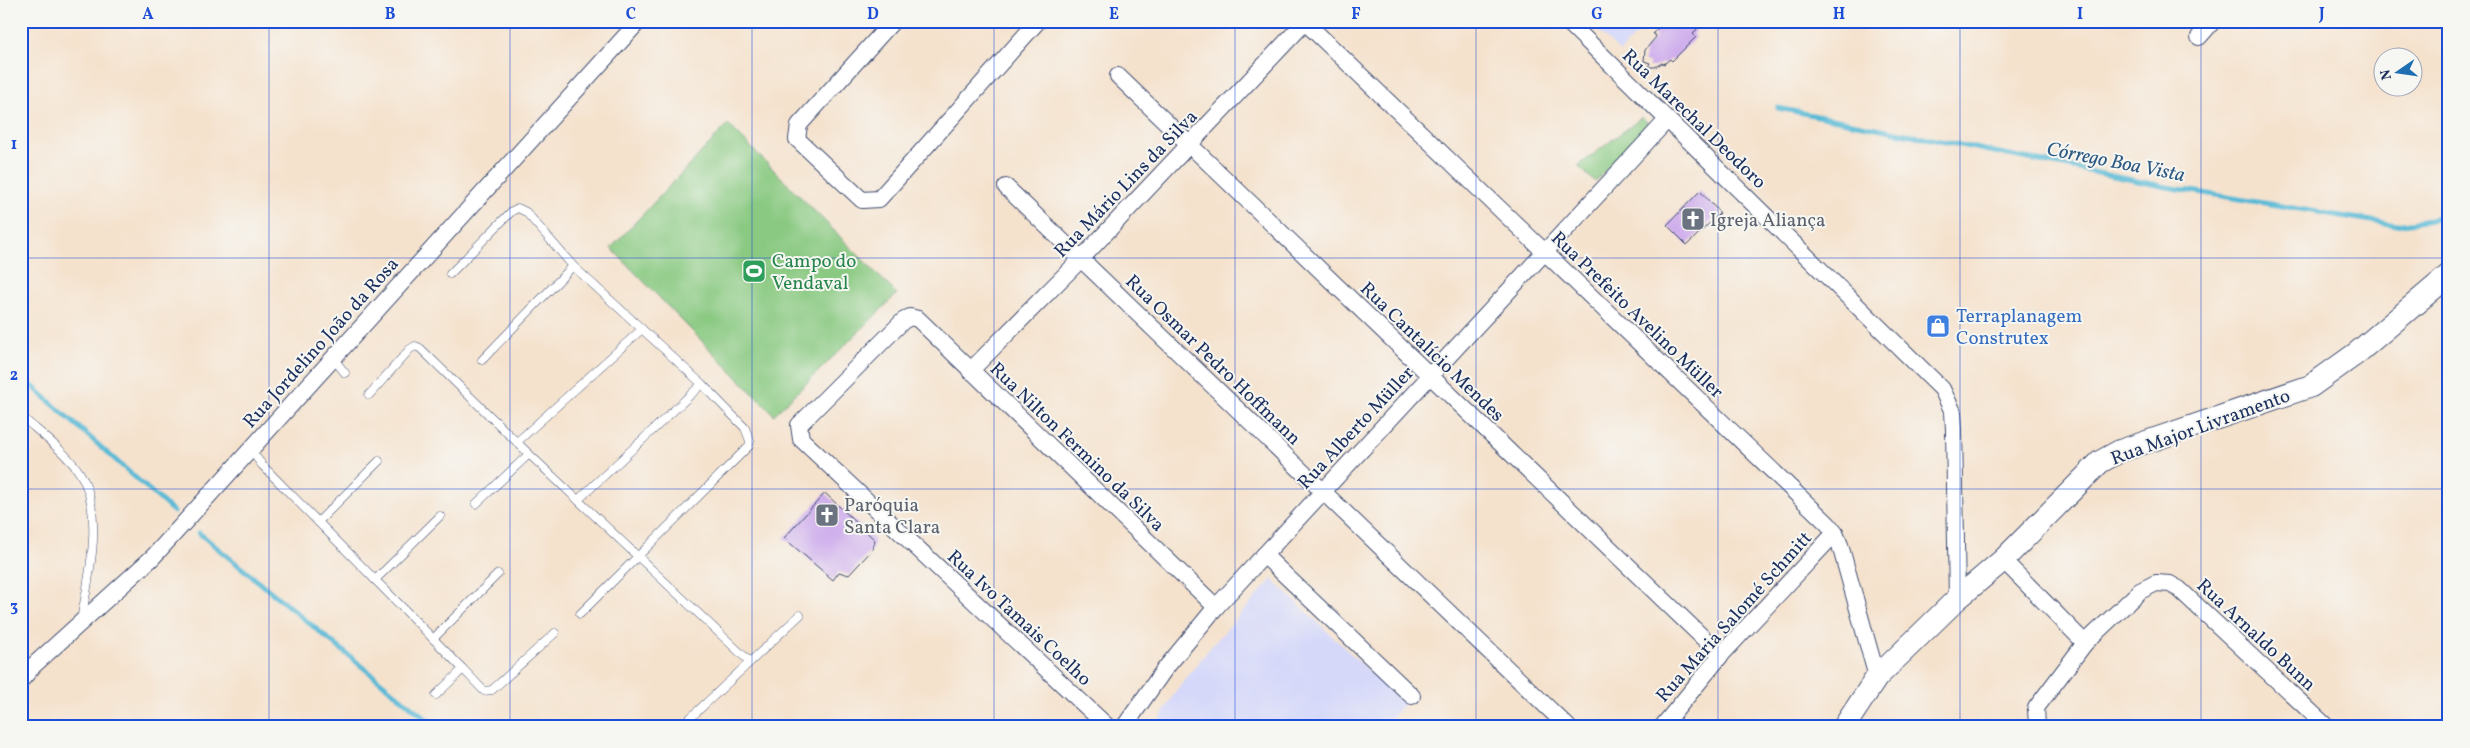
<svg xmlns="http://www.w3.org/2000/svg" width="2470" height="748" font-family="Vollkorn,serif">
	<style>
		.built { fill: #d5d8f9 }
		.green { fill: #89c981; stroke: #527c70 }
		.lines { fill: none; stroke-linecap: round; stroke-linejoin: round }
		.stream { stroke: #58bad6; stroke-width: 5 }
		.building { fill: #c8a1eb }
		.lane-casing { stroke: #3c4a6f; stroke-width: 9 }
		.street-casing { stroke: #3c4a6f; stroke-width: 18 }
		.secondary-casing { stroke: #3c4a6f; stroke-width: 24 }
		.lane { stroke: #fff; stroke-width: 8 }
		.street { stroke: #fff; stroke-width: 16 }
		.secondary { stroke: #fff; stroke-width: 22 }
		.grid { fill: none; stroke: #1d4ed8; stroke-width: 1; stroke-opacity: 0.55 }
		.labels { text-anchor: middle; stroke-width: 4; stroke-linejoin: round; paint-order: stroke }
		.street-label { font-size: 19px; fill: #1b2f5e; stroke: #f6f6f2 }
		.worship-label { font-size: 19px; fill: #5b616d; stroke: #f6f6f2; text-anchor: start }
		.leisure-label { font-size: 19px; fill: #27864d; stroke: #f6f6f2; text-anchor: start }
		.shop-label { font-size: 19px; fill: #366cbe; stroke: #f6f6f2; text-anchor: start }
		.water-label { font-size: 20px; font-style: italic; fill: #2d5982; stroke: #f6f6f2 }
		.neatline { fill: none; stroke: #1d4ed8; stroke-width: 2 }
		.grid-label { font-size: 16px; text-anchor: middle; font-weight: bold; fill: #1d4ed8 }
	</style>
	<rect width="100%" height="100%" fill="#f6f6f2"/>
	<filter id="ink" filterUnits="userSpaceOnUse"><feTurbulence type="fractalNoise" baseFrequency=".02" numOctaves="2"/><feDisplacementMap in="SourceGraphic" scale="10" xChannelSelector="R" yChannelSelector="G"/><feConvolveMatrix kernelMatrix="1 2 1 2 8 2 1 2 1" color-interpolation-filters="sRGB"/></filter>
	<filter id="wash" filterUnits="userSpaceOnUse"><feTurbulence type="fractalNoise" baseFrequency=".0096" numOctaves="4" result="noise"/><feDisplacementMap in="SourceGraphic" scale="20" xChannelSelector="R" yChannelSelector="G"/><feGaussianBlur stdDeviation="1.12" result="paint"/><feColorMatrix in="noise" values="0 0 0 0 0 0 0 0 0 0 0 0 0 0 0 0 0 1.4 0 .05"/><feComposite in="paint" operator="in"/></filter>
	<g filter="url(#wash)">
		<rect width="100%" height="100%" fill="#f5e2cd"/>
		<g class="built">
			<polygon points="1606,21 1650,21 1620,52 1597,30"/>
			<polygon points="1272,579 1404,704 1382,727 1155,727 1177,689 1209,649"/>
		</g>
		<g class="green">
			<polygon points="1642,117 1648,123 1595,182 1578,166"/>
			<polygon points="728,124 897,294 774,415 611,248"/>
		</g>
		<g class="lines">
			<g class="stream">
				<polyline points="1778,108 2167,187 2396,225 2430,220 2449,211"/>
				<polyline points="21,376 174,512"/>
				<polyline points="199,533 436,727"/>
			</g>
		</g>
		<g id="blocks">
			<g class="building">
				<polygon points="1665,21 1688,21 1697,29 1693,34 1696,37 1672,61 1670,59 1664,64 1662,63 1655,67 1648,67 1650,63 1644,61 1645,50 1656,37 1653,33"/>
				<polygon points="1700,191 1720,213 1687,245 1667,225"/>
				<polygon points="825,493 875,540 872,550 849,575 839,572 833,580 784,538"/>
			</g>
		</g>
	</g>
	<g filter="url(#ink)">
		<use href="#blocks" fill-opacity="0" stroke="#3c4a6f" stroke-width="1"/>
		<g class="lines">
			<g class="lane-casing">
				<g id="lane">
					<polyline points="450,274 512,211 518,208 526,212 573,266 702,384 745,428 750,441 749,446 580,614"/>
					<polyline points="333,358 345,373"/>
					<polyline points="482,360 573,266"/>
					<polyline points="369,395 410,349 415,346 420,348 529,454 750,662 800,615"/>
					<path d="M21 416C40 433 62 449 77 469 106 508 89 576 81 620"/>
					<polyline points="517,442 642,329"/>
					<polyline points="250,449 262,465 463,669 436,695"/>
					<polyline points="578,500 702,384"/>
					<polyline points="476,504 529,454"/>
					<polyline points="318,522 379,461"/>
					<polyline points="375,580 440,516"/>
					<polyline points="433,639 498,574"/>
					<polyline points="463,669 484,691 492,690 555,633"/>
					<polyline points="687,721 750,662"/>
				</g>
			</g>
			<g class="street-casing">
				<g id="street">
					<polyline points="893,21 799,125 797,139 862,200 879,199 1038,21"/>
					<polyline points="1304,21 1828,524 1835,533 1840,545 1877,677"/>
					<polyline points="1567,21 1942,389 1953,412 1954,429 1957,599"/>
					<polyline points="2199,37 2213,21"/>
					<polyline points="1118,76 1721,655"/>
					<polyline points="1006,187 1568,727"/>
					<polyline points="970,371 1081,259 1306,21"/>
					<polyline points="1264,555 1412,696"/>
					<polyline points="2003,560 2085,643"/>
					<polyline points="21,680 34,665 153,557 639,21"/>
					<polyline points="1108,727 801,439 799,425 903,321 910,317 918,319 1216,607"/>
					<polyline points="1124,727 1164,670 1216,607 1667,120"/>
					<polyline points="1662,727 1721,655 1835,533"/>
					<polyline points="2037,727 2036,708 2085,643 2140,591 2156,583 2170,584 2179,589 2327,727"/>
				</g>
			</g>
			<g class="secondary-casing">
				<polyline id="secondary" points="1844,727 1877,677 1957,599 2003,560 2100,462 2120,451 2311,386 2357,353 2449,275"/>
			</g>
			<use href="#lane" class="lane"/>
			<use href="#street" class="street"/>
			<use href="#secondary" class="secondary"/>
		</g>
	</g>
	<path class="grid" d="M269 21V727M510 21V727M752 21V727M994 21V727M1235 21V727M1476 21V727M1718 21V727M1960 21V727M2201 21V727M21 258H2449M21 489H2449"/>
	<defs>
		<g id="church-square" transform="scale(1.25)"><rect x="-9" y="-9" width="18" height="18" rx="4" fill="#6b7280" stroke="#f6f6f2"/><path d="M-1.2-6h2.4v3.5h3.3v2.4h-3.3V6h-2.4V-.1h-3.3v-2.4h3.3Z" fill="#fff"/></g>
		<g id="stadium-square" transform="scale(1.25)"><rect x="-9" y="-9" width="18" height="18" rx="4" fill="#2e9e5b" stroke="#f6f6f2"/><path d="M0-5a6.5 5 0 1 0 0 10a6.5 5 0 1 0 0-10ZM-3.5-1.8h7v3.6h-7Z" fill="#fff"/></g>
		<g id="shop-square" transform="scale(1.25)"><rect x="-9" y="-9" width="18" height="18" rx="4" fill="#3f7fe0" stroke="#f6f6f2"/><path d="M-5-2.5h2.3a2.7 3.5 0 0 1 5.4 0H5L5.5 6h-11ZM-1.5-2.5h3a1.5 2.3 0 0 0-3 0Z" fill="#fff"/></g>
	</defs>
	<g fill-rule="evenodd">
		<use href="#church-square" x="1693" y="219"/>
		<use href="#stadium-square" x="754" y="271"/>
		<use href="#shop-square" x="1938" y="326"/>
		<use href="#church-square" x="827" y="515"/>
	</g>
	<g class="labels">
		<g class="street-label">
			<text transform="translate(1695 118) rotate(44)" y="7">Rua Marechal Deodoro</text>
			<text transform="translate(1125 183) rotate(-46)" y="7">Rua Mário Lins da Silva</text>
			<text transform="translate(1638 314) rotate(44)" y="7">Rua Prefeito Avelino Müller</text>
			<text transform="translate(320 342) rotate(-48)" y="7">Rua Jordelino João da Rosa</text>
			<text transform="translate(1433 351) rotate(44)" y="7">Rua Cantalício Mendes</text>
			<text transform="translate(1214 359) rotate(44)" y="7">Rua Osmar Pedro Hoffmann</text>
			<text transform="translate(2200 426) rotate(-20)" y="7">Rua Major Livramento</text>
			<text transform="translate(1355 427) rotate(-47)" y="7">Rua Alberto Müller</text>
			<text transform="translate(1078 446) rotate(44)" y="7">Rua Nilton Fermino da Silva</text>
			<text transform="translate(1733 616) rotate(-48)" y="7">Rua Maria Salomé Schmitt</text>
			<text transform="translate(1020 617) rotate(43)" y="7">Rua Ivo Tamais Coelho</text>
			<text transform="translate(2257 634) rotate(43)" y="7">Rua Arnaldo Bunn</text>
		</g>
		<g class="worship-label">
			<text x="1710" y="226">Igreja Aliança</text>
			<text x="844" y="511">Paróquia<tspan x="844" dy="22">Santa Clara</tspan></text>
		</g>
		<g class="leisure-label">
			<text x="772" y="267">Campo do<tspan x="772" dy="22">Vendaval</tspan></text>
		</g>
		<g class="shop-label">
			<text x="1956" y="322">Terraplanagem<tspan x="1956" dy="22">Construtex</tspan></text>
		</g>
		<g class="water-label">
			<text transform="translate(2116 161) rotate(11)" y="7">Córrego Boa Vista</text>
		</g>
	</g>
	<rect width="2470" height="748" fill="none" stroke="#f6f6f2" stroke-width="55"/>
	<g transform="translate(2398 72) rotate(257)"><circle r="24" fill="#f6f6f2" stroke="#9ea6b7"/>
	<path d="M0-4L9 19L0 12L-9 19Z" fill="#1f6fb2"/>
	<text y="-8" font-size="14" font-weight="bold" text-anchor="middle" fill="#1b2f5e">N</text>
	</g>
	<rect x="28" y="28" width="2414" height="692" class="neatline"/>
	<g class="grid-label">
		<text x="148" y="19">A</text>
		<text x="390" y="19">B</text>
		<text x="631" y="19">C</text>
		<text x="873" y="19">D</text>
		<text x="1114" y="19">E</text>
		<text x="1356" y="19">F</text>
		<text x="1597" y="19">G</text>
		<text x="1839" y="19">H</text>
		<text x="2080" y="19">I</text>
		<text x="2322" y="19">J</text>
		<text x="14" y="149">1</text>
		<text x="14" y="380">2</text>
		<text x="14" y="611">3</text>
	</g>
</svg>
